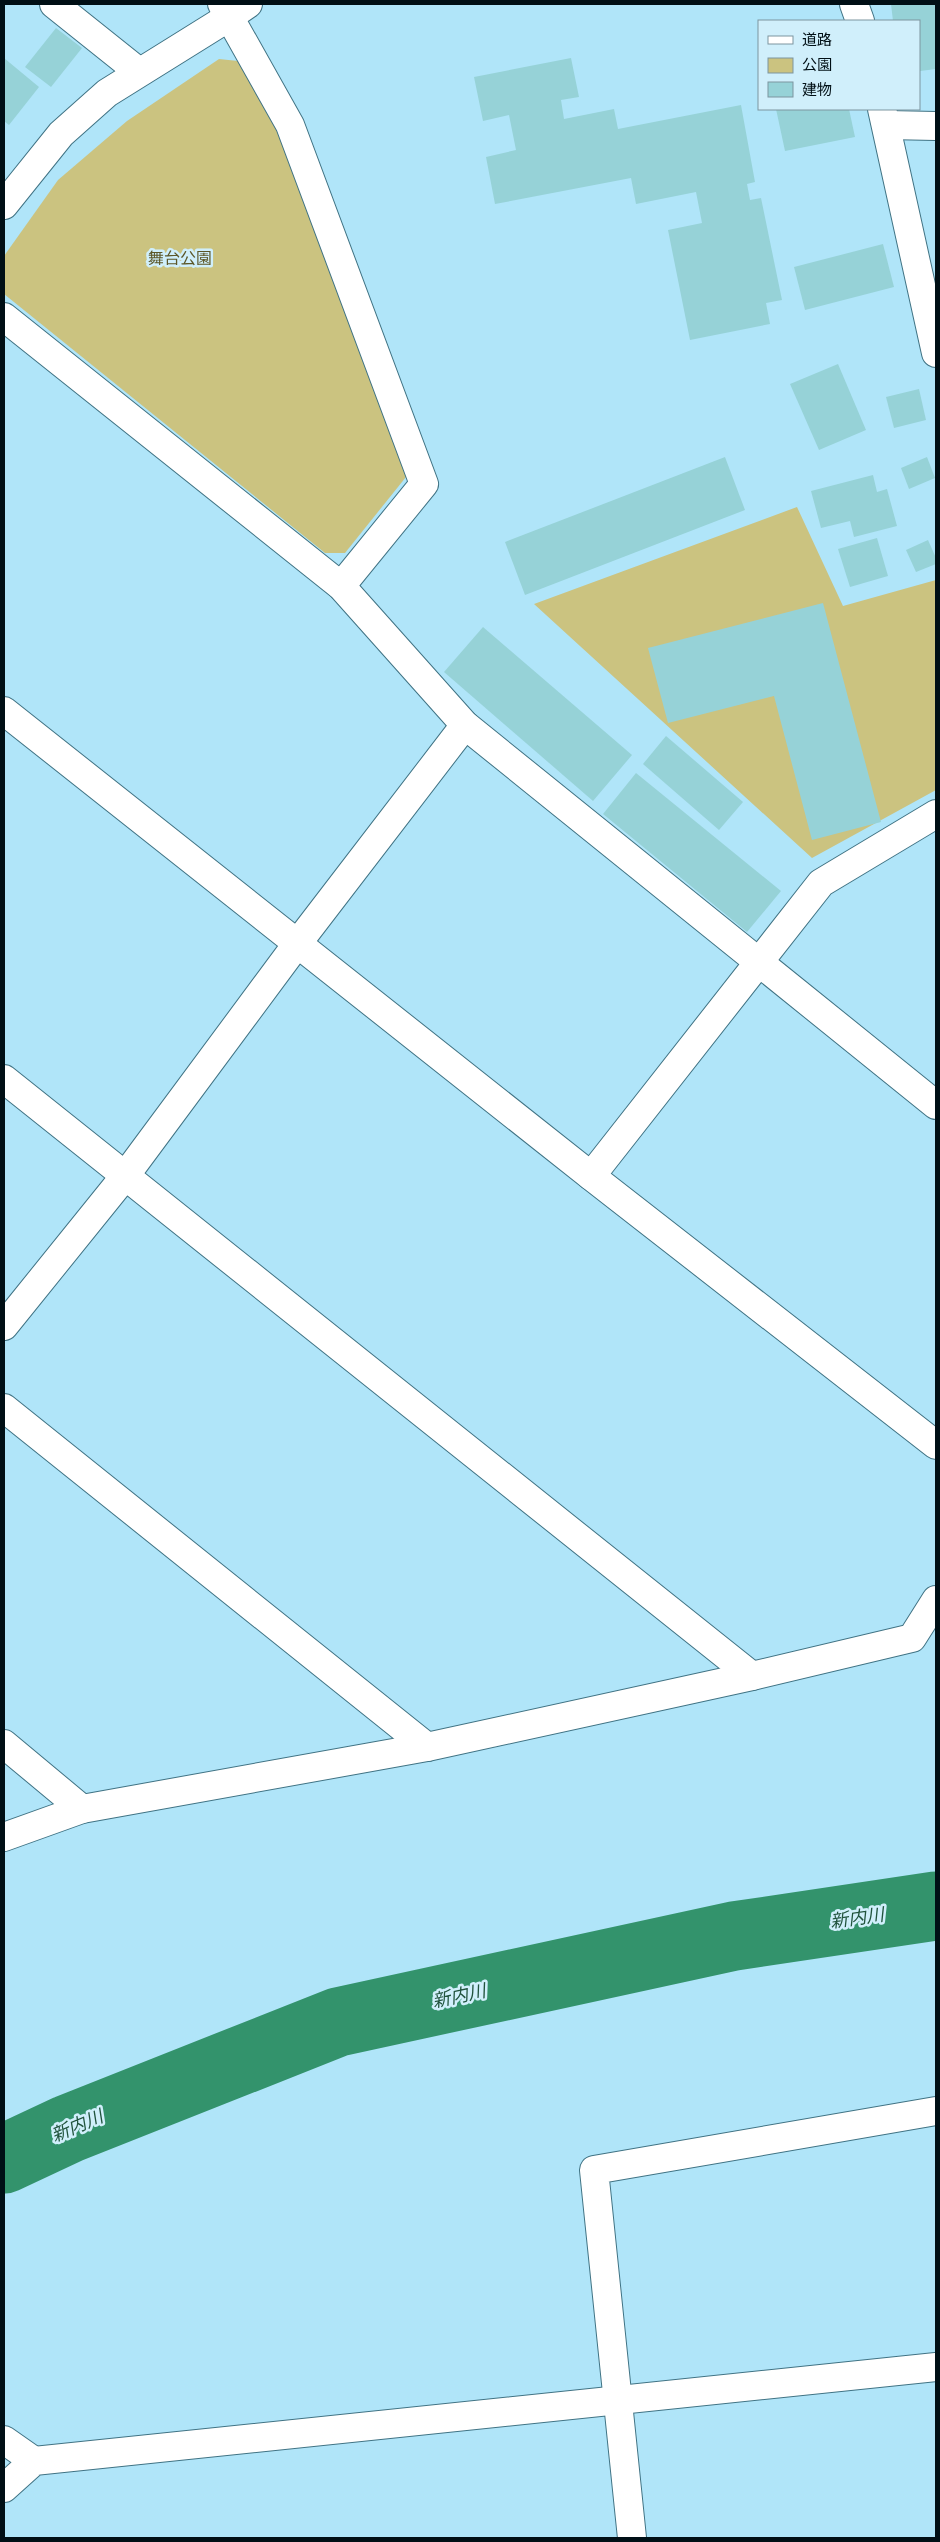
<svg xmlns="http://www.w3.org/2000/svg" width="940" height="2542" font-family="'Roboto Condensed','Noto Sans JP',sans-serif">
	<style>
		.green { fill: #cbc380 }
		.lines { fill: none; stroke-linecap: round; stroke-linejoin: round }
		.river { stroke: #33936c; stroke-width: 69 }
		.building { fill: #96d2d7 }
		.minor-casing { stroke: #407384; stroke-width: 30 }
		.tertiary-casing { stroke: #407384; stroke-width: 30 }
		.minor { stroke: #fff; stroke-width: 28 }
		.tertiary { stroke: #fff; stroke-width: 28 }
		.labels { text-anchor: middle; stroke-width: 5; stroke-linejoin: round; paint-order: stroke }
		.park-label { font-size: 16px; fill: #5c5728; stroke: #d0effb }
		.water-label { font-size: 18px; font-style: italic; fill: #20533d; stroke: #d0effb }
	</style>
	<rect width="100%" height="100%" fill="#b0e5f9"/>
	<g class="green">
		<polygon points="219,59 238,61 280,130 406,477 345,553 325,553 4,294 4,256 58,180 127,121"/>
		<polygon points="797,507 843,606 936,580 936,790 812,858 534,604"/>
	</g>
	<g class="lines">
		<polyline class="river" points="4,2159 68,2129 338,2022 734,1936 936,1906"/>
	</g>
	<g class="building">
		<polygon points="891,4 936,4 936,69 920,71 919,21 893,21"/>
		<polygon points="56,28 82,48 51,87 25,67"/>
		<polygon points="4,58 39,87 9,125 4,121"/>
		<polygon points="571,58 579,97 561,100 564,119 614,109 618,129 741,105 755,182 747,184 750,200 761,198 782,300 766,303 770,324 690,340 668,230 702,223 696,192 636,204 631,178 495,204 486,157 516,150 509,115 483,121 474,77"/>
		<polygon points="776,109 849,109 855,137 785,151"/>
		<polygon points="883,244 894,287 805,310 794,267"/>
		<polygon points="838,364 866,430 819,450 790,384"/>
		<polygon points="919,389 926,420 894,428 886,397"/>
		<polygon points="725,457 745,510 525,595 505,542"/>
		<polygon points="927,457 935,478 909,489 901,468"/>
		<polygon points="873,475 877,492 887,489 897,526 854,537 850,521 821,528 811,491"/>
		<polygon points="877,538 888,576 850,587 838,549"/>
		<polygon points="928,540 936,558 936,564 916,572 906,550"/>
		<polygon points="823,603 881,822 812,840 774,696 668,723 648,648"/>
		<polygon points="483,627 632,755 593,801 444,672"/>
		<polygon points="666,736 743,802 719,830 643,764"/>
		<polygon points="636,773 781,891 747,932 603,814"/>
	</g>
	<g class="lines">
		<g class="minor-casing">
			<g id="minor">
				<polyline points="54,4 139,72"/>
				<polyline points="222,4 290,125 424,484 341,586"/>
				<polyline points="854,4 860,21"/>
				<polyline points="229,17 248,4"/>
				<polyline points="882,109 936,353"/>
				<polyline points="887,125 936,126"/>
				<polyline points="4,317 341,586 465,725 936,1105"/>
				<polyline points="4,1079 752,1676"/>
				<polyline points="591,1176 821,883 936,814"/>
				<polyline points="4,1326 125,1176 297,944 465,725"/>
				<polyline points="4,1408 427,1747"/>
				<polyline points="4,1744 82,1809"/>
				<polyline points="4,1837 82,1809 427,1747 752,1676 912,1638 936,1600"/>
				<polyline points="4,2440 34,2461"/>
				<polyline points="4,2488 34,2461 936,2367"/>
				<polyline points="632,2538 594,2170 936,2111"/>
			</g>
		</g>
		<g class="tertiary-casing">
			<g id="tertiary">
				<polyline points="4,205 61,134 107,93 229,17"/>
				<polyline points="4,711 591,1176 936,1445"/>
			</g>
		</g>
		<use href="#minor" class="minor"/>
		<use href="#tertiary" class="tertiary"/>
	</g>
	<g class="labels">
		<g class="park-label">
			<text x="180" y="264">舞台公園</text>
		</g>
		<g class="water-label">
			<text transform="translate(857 1918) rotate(-8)" y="6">新内川</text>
			<text transform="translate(459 1996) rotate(-12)" y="6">新内川</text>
			<text transform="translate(77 2126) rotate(-23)" y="6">新内川</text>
		</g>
	</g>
	<rect width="940" height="2542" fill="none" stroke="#000f15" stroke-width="10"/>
	<rect x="758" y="20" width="162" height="90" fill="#d0effb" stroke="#7d959f"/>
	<rect x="768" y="36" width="25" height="8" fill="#ffffff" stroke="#7d959f"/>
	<text x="802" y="45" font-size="15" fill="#000f15">道路</text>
	<rect x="768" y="58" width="25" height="15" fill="#cbc380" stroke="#7d959f"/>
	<text x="802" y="70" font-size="15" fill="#000f15">公園</text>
	<rect x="768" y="82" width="25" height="15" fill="#96d2d7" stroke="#7d959f"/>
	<text x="802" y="95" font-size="15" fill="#000f15">建物</text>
</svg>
